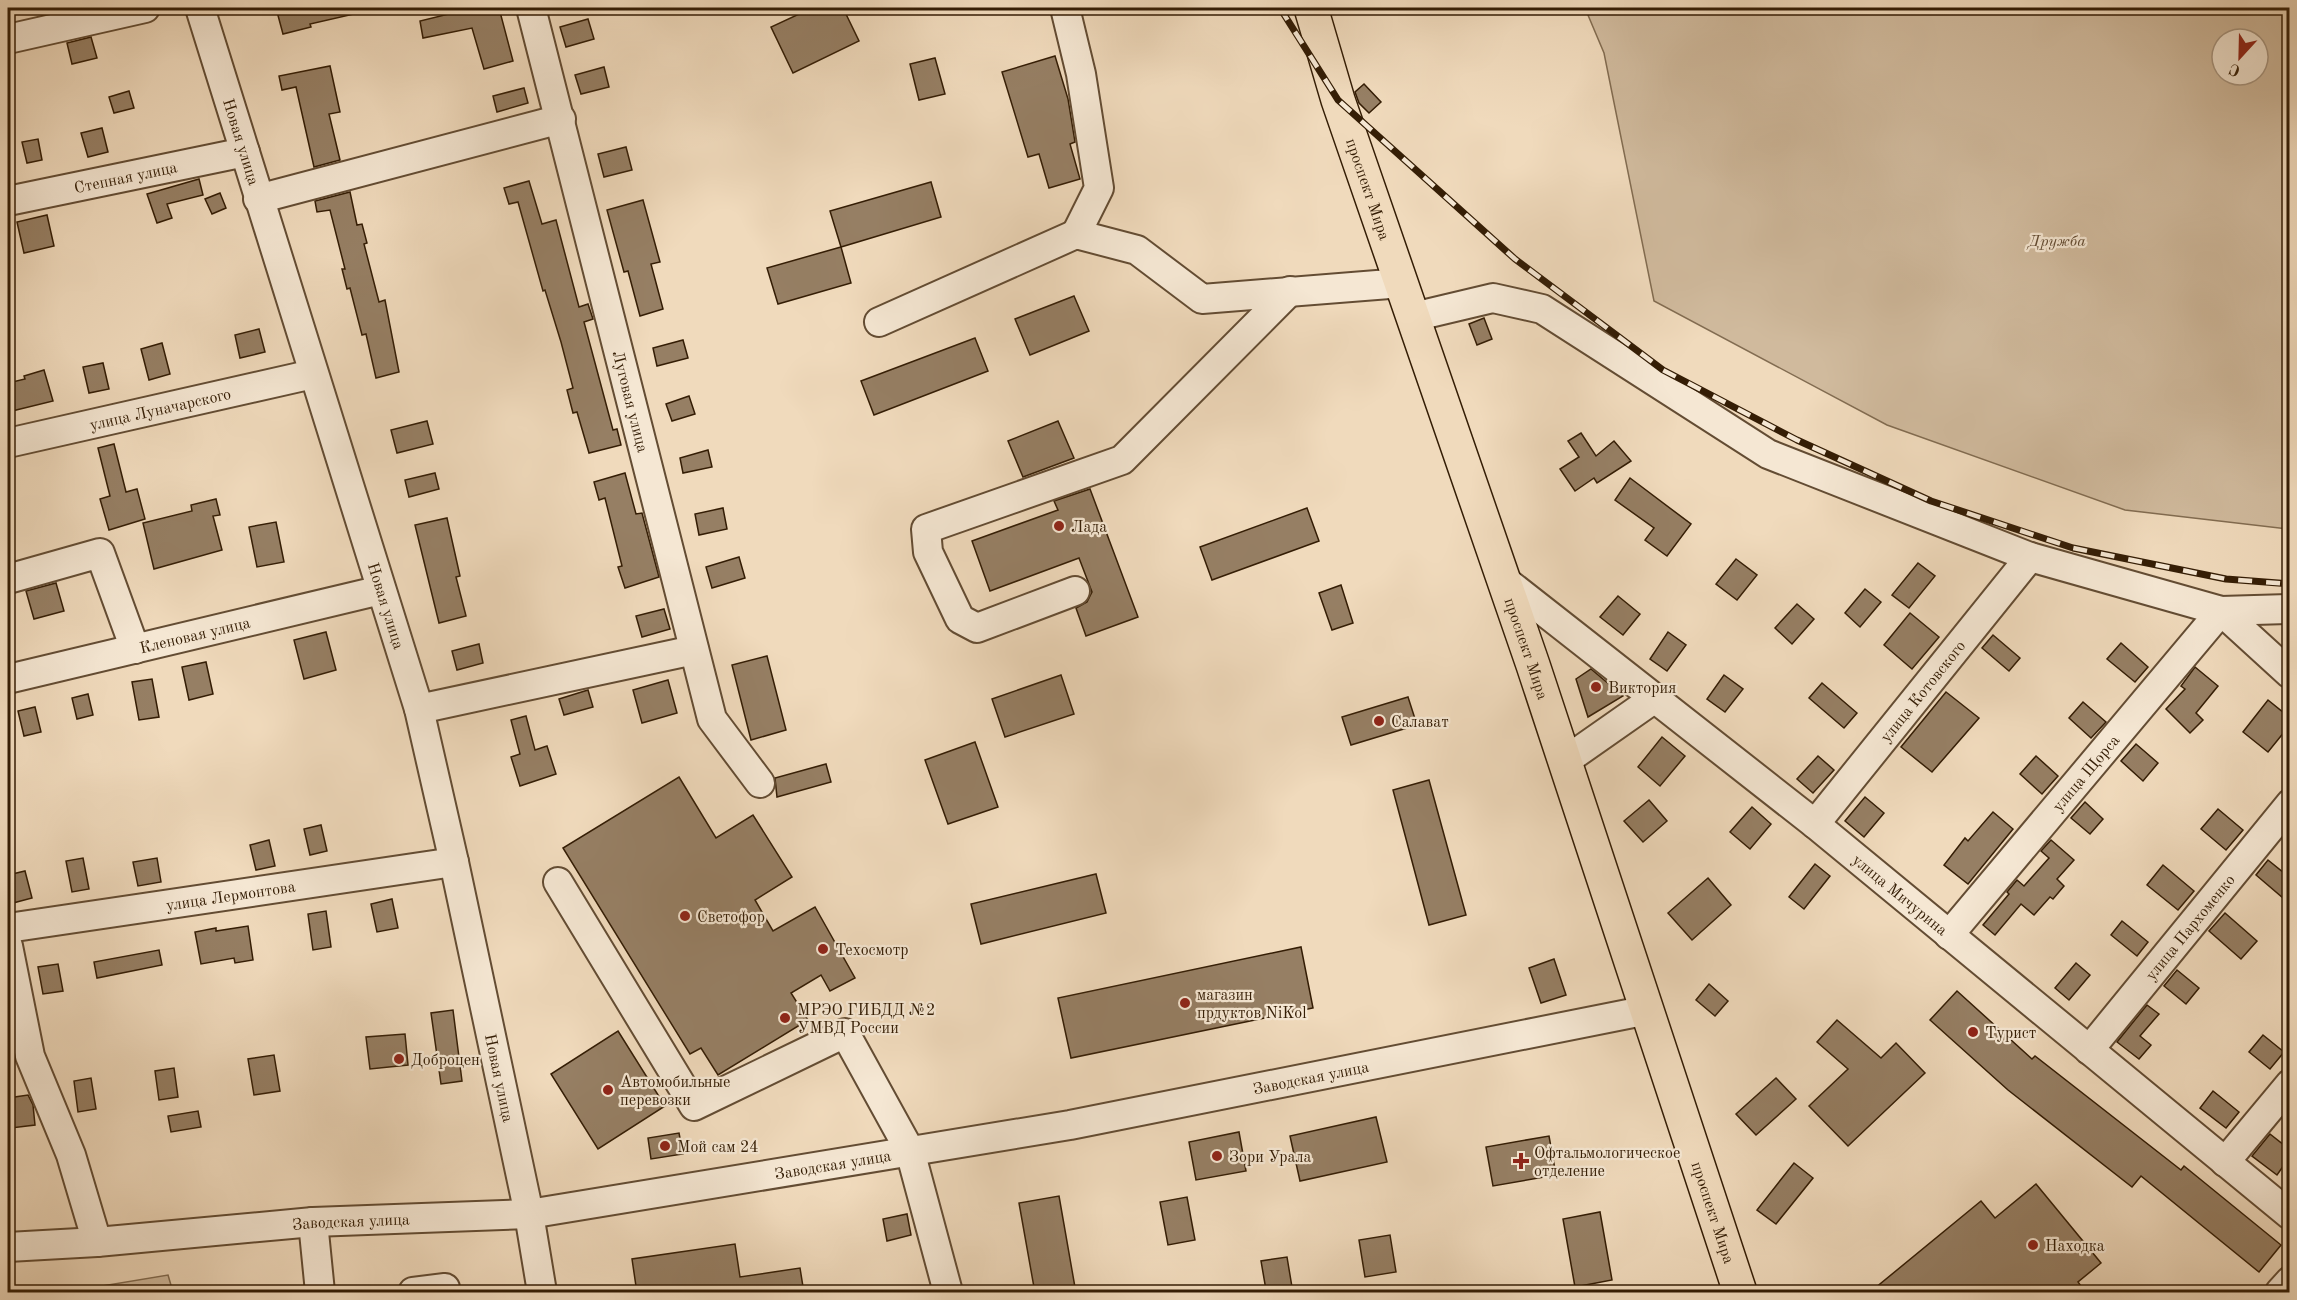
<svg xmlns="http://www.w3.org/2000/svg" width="2297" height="1300" font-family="'Old Standard TT',serif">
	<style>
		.green { fill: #d0ba9d; stroke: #826c51; stroke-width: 1.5; fill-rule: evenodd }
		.building { fill: #967f64; stroke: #341d05; stroke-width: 1.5 }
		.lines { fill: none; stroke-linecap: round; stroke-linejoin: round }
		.minor-casing { stroke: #634c33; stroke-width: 32 }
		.major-casing { stroke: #341d05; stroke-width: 36 }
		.minor { stroke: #f5e7d3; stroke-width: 28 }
		.major { stroke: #f0dabc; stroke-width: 33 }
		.rail-casing { stroke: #341d05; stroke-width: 7 }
		.rail { stroke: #f5e7d3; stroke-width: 4.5; stroke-dasharray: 14; stroke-linecap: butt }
		.poi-dot { fill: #8f2418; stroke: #f5e7d3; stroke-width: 2 }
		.labels { text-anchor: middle; stroke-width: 4.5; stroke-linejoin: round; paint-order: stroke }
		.street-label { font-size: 16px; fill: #341d05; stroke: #f5e7d3 }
		.park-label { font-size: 16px; font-style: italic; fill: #634c33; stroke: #f5e7d3 }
		.poi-label { font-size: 16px; fill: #341d05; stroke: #f5e7d3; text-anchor: start }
	</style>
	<rect width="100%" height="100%" fill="#f0dabc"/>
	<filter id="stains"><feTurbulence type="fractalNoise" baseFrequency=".00333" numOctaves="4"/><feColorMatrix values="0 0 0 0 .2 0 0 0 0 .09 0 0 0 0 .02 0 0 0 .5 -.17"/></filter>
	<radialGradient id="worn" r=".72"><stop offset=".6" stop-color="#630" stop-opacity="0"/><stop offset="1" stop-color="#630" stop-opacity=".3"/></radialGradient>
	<g class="green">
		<path d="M1585 8H2289V529L2125 510 1887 425 1654 301 1604 53ZM2222 39H2258V75H2222Z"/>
		<polygon points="168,1275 173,1292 66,1292"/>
	</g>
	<g class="building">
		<polygon points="276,8 353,8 354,14 310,24 311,27 283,34"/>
		<polygon points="460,8 499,8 513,61 484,69 472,28 423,38 420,21 461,11"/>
		<polygon points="812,8 843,8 859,41 793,73 771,27"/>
		<polygon points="588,19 594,39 566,47 560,27"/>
		<polygon points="91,37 97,58 72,64 67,43"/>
		<polygon points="1055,56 1068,99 1075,142 1070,144 1080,179 1049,188 1039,154 1028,157 1002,72"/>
		<polygon points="935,58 945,94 919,100 910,64"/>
		<polygon points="330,66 340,112 329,114 340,160 314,167 296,87 282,90 279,76"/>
		<polygon points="604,67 609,87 581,94 575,75"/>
		<polygon points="1364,84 1381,102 1369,113 1359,103 1355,92"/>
		<polygon points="524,88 528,103 497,112 493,96"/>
		<polygon points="129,91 134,108 114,113 109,97"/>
		<polygon points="102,128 108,152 88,157 81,133"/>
		<polygon points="38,139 42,160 27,163 22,142"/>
		<polygon points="626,147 632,170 604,177 598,154"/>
		<polygon points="199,179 203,195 167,204 172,218 157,223 147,194"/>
		<polygon points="529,181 542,224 556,220 579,307 588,304 593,319 584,322 613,430 617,429 621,445 589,453 577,412 573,413 567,390 573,388 561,342 545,290 543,291 518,202 509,204 504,188"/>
		<polygon points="931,182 941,217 841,247 830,211"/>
		<polygon points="350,192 357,225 362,224 367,243 364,244 379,302 385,300 399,372 376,378 366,334 362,335 350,288 347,289 342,269 345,269 330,210 317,212 315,201"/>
		<polygon points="220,193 226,208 212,214 205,199"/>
		<polygon points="643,200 660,262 651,264 663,309 640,316 628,271 624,272 607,210"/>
		<polygon points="47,215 54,246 24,253 17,222"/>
		<polygon points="841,247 851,283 778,304 767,268"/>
		<polygon points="1074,296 1089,331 1030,355 1015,319"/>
		<polygon points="1484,318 1492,339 1477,345 1469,324"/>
		<polygon points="259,329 265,352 240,358 235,335"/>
		<polygon points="975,338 988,371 874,415 861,381"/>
		<polygon points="683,340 688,358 657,366 653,348"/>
		<polygon points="162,343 170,374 149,380 141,349"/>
		<polygon points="103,363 109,389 89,393 83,367"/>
		<polygon points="44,370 53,401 8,412 8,383 25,379 24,376"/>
		<polygon points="689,396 695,414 672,421 666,404"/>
		<polygon points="427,421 433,444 397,453 391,430"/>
		<polygon points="1058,421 1074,458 1023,477 1008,441"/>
		<polygon points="1581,433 1596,456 1614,441 1631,461 1597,483 1594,478 1575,491 1560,469 1579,457 1568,441"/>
		<polygon points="114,444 126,492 137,489 145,519 109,530 100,499 110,496 98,448"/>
		<polygon points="708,450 712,467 683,473 680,458"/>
		<polygon points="435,473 439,489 409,497 405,480"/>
		<polygon points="625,473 636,514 642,513 659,577 625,588 618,567 622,566 605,498 599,500 594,482"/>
		<polygon points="1630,478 1691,524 1667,556 1645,540 1654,528 1615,500"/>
		<polygon points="1090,489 1138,617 1086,636 1076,608 1087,602 1092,592 1079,558 990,591 972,541 1058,510 1054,501"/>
		<polygon points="216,499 220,515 213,516 222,550 154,569 143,523 192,511 191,505"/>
		<polygon points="723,508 727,529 699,535 695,514"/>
		<polygon points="1307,508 1319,541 1212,580 1200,547"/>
		<polygon points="447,518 460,576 456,577 466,616 439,623 415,525"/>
		<polygon points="276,522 284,562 257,567 249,527"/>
		<polygon points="739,557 745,578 712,588 706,567"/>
		<polygon points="1736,559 1757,575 1737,600 1716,584"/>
		<polygon points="1918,563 1935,576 1909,608 1892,595"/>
		<polygon points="56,583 64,611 34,619 26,591"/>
		<polygon points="1341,585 1353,623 1332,630 1319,593"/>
		<polygon points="1865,589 1881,602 1860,627 1845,613"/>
		<polygon points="1618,596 1640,614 1623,635 1600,617"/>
		<polygon points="1797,604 1814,619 1792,644 1775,628"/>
		<polygon points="664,609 670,629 642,637 636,616"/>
		<polygon points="1910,613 1939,637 1912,669 1884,645"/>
		<polygon points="326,632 336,670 304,679 294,640"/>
		<polygon points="1668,632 1686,645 1667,671 1650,659"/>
		<polygon points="1993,635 2020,658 2009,671 1982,648"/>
		<polygon points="2121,643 2148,667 2135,682 2107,659"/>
		<polygon points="479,644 483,663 457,670 452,651"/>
		<polygon points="767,656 786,730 751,740 732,665"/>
		<polygon points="206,662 213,694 189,700 182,667"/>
		<polygon points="2195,667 2218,686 2196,713 2203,720 2190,733 2166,709 2185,689 2181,686"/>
		<polygon points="1591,669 1623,696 1588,717 1576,679"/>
		<polygon points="1061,675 1074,714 1005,737 992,699"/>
		<polygon points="1724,675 1743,689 1725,712 1707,699"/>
		<polygon points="152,679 159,717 139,720 132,682"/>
		<polygon points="668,680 677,713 642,723 633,690"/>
		<polygon points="1822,683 1857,713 1844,728 1809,698"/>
		<polygon points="588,690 593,707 564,715 559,699"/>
		<polygon points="1946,692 1979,718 1932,772 1901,747"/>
		<polygon points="88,694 93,715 77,719 72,698"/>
		<polygon points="1408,697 1417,725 1351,745 1342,717"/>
		<polygon points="2268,700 2289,717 2289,726 2268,752 2243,732"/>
		<polygon points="2083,702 2106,722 2091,738 2069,718"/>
		<polygon points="35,707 41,732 24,736 18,711"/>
		<polygon points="526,716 535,750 547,746 556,774 520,786 511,757 520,754 511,720"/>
		<polygon points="1662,737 1685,756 1660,786 1638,767"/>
		<polygon points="975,742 998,807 948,824 925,760"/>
		<polygon points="2136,744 2158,763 2143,781 2121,761"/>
		<polygon points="1818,756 1834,770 1813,793 1797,779"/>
		<polygon points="2036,756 2058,776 2042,794 2020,774"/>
		<polygon points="826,764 831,782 777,797 775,778"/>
		<polygon points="679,777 716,838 753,815 792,877 755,900 773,931 815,907 855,978 830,991 821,975 791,993 808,1020 718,1075 701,1048 690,1054 563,848"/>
		<polygon points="1429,780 1466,915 1429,925 1393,790"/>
		<polygon points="1865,797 1884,813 1864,837 1845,821"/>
		<polygon points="1649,800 1667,821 1643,842 1624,821"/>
		<polygon points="2085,802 2103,819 2090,834 2071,818"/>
		<polygon points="1752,807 1771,824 1750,849 1730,832"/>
		<polygon points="2218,809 2243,830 2226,850 2201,829"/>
		<polygon points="1993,812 2013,829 1968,884 1944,865 1965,838 1968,841"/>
		<polygon points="321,825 327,851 310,855 304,829"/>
		<polygon points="269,840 275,866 256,870 250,845"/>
		<polygon points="2051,840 2074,860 2057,879 2064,886 2053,899 2050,897 2034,915 2021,904 1995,935 1983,925 2009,894 2007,892 2017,880 2024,886 2049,858 2041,851"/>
		<polygon points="83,858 89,889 72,892 66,861"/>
		<polygon points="157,858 161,882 138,886 133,862"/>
		<polygon points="2268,860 2289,877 2289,903 2256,875"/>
		<polygon points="1815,864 1830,876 1804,909 1789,897"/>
		<polygon points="2163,865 2194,891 2178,910 2147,885"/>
		<polygon points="25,871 32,898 13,903 8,875"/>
		<polygon points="1096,874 1106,913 981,944 971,904"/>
		<polygon points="1708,878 1731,905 1692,940 1668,913"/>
		<polygon points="392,899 398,928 377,932 371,904"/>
		<polygon points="326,911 331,947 313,950 308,914"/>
		<polygon points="2225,913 2257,941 2241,959 2209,931"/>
		<polygon points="2122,921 2148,942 2137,956 2111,935"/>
		<polygon points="248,926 253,960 235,963 234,958 201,964 195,932 216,928 216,931"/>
		<polygon points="1301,947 1313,1008 1071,1058 1058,998"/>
		<polygon points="159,950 162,965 97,978 94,962"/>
		<polygon points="1554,959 1566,995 1541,1003 1529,968"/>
		<polygon points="2076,963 2090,975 2069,1000 2055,988"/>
		<polygon points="58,964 63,991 43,994 38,967"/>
		<polygon points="2177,970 2199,988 2186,1004 2164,986"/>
		<polygon points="1709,984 1728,1001 1715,1016 1696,1000"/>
		<polygon points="1957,991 2032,1059 2035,1056 2181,1170 2184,1166 2281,1245 2259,1272 2141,1176 2132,1187 2008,1090 1930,1020"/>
		<polygon points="2147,1005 2159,1014 2140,1036 2151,1045 2139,1059 2117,1042"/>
		<polygon points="453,1010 462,1081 441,1084 431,1013"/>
		<polygon points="1837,1020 1881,1058 1896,1043 1925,1073 1848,1146 1809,1106 1848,1069 1817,1042"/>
		<polygon points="618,1031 665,1106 598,1149 551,1074"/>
		<polygon points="405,1034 408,1065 370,1069 366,1037"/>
		<polygon points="2263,1035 2284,1052 2270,1069 2249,1052"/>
		<polygon points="274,1055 280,1091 254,1095 248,1059"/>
		<polygon points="174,1068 178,1097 159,1100 155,1071"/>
		<polygon points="91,1078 96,1109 78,1112 74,1081"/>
		<polygon points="1776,1078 1796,1099 1756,1135 1736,1114"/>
		<polygon points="2213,1091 2239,1112 2226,1128 2200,1108"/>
		<polygon points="28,1095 33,1105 35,1125 11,1128 8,1098"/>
		<polygon points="198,1111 201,1127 171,1132 168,1116"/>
		<polygon points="1376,1117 1387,1162 1300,1181 1290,1136"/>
		<polygon points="1239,1132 1246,1171 1196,1180 1189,1142"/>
		<polygon points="679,1133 683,1154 651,1159 648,1138"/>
		<polygon points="2270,1134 2289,1149 2289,1158 2277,1175 2252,1156"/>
		<polygon points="1549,1136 1556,1175 1493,1186 1486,1147"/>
		<polygon points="1794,1163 1813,1178 1776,1224 1757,1210"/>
		<polygon points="2036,1184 2101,1263 2078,1282 2086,1293 1869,1293 1981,1201 1995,1218"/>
		<polygon points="1059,1196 1076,1293 1035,1293 1019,1203"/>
		<polygon points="1187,1197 1195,1240 1168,1245 1160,1202"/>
		<polygon points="1600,1212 1612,1280 1575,1287 1563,1219"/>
		<polygon points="907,1214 911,1235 887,1241 883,1219"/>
		<polygon points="1390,1235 1396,1272 1365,1277 1359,1240"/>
		<polygon points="735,1244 740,1277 800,1268 804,1293 637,1293 632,1259"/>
		<polygon points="1287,1257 1292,1287 1266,1290 1261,1261"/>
	</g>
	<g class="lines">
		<g class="minor-casing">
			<g id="minor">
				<path id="s1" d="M200 8 419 709 454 862 529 1214 542 1292"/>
				<path id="s2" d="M531 8 712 719 760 783"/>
				<polyline points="1065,8 1081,74 1099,188 1076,234"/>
				<polyline points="8,39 145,8"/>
				<polyline points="258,199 561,119"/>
				<path id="s3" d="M8 201 245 152"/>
				<polyline points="1413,317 1493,298 1542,309 1768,454 2030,557 2221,611 2290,609"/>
				<polyline points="879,322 1076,234 1137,250 1202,299 1402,283"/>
				<path id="s4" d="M8 443 313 374"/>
				<polyline points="8,579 100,553 135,649"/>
				<path id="s5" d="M1504 580 1815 824 2290 1215"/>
				<polyline points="1075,591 977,628 960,619 928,552 926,529 1122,460 1290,291"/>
				<polyline points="2221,611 2290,674"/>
				<path id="s6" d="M8 679 381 590"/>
				<polyline points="419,709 694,650"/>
				<polyline points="1565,761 1655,698"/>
				<path id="s7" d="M1815 824 2030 557"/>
				<polyline points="558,882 694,1106 845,1033 910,1151 948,1292"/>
				<path id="s8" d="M8 928 454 862"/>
				<path id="s9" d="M1949 935 2221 611"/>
				<polyline points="8,946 30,1056 71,1155 97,1242"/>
				<path id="s10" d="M2089 1050 2290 804"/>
				<polyline points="2225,1162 2290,1084"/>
				<polyline points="313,1222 320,1292"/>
				<path id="s11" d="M8 1247 97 1242 313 1222 529 1214 1070 1125 1648 1010"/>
				<polyline points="413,1292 445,1288"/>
				<polyline points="2280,1292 2290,1281"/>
			</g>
		</g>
		<g class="major-casing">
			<g id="major">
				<path id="s12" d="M1311 8 1338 100 1533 665 1740 1292"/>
			</g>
		</g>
		<use href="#minor" class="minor"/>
		<use href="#major" class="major"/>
		<g class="rail-casing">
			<polyline id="rail" points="1280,8 1338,100 1515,259 1663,370 1797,440 1931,501 2073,548 2226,579 2290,584"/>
		</g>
		<use href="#rail" class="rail"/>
	</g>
	<g class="poi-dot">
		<circle cx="1059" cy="526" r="6"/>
		<circle cx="1596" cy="687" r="6"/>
		<circle cx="1379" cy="721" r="6"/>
		<circle cx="685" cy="916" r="6"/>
		<circle cx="823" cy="949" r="6"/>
		<circle cx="1185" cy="1003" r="6"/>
		<circle cx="785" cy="1018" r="6"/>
		<circle cx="1973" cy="1032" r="6"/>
		<circle cx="399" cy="1059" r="6"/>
		<circle cx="608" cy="1090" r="6"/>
		<circle cx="665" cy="1146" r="6"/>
		<circle cx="1217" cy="1156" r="6"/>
		<path d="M1518 1152h6v6h6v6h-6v6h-6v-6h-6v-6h6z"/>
		<circle cx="2033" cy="1245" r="6"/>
	</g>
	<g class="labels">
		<g class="street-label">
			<text dy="6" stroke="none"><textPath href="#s1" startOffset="140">Новая улица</textPath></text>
			<text dy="6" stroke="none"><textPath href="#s3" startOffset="120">Степная улица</textPath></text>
			<text dy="6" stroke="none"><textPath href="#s12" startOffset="190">проспект Мира</textPath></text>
			<text dy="6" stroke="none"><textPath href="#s2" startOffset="406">Луговая улица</textPath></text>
			<text dy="6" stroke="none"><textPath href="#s4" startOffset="156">улица Луначарского</textPath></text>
			<text dy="6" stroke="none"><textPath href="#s1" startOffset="626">Новая улица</textPath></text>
			<text dy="6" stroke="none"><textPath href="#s6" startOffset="192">Кленовая улица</textPath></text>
			<text dy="6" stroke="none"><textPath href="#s12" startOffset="676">проспект Мира</textPath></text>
			<text dy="6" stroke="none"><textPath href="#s7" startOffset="171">улица Котовского</textPath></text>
			<text dy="6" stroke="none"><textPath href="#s9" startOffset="212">улица Щорса</textPath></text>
			<text dy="6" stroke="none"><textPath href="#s5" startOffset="506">улица Мичурина</textPath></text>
			<text dy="6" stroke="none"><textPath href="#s8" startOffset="225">улица Лермонтова</textPath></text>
			<text dy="6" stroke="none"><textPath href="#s10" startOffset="159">улица Пархоменко</textPath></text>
			<text dy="6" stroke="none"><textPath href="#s1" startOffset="1112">Новая улица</textPath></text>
			<text dy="6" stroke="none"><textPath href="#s11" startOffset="1316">Заводская улица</textPath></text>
			<text dy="6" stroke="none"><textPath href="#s11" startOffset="830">Заводская улица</textPath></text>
			<text dy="6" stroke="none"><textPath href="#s12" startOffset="1270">проспект Мира</textPath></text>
			<text dy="6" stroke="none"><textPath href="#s11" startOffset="344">Заводская улица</textPath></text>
		</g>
		<g class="park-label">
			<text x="2057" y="246">Дружба</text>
		</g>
		<g class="poi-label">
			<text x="1071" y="532">Лада</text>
			<text x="1608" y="693">Виктория</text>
			<text x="1391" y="727">Салават</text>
			<text x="697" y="922">Светофор</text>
			<text x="835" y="955">Техосмотр</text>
			<text x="1197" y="1000">магазин<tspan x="1197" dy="18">прдуктов NiKol</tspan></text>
			<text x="797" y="1015">МРЭО ГИБДД №2<tspan x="797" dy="18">УМВД России</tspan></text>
			<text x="1985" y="1038">Турист</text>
			<text x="411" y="1065">Доброцен</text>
			<text x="620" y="1087">Автомобильные<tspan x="620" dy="18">перевозки</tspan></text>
			<text x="677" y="1152">Мой сам 24</text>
			<text x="1534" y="1158">Офтальмологическое<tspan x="1534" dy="18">отделение</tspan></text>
			<text x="1229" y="1162">Зори Урала</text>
			<text x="2045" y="1251">Находка</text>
		</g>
	</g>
	<rect width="2297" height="1300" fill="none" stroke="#f0dabc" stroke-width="30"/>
	<rect x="9" y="9" width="2279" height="1282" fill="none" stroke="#341d05" stroke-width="3"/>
	<rect x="15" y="15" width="2267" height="1270" fill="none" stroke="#341d05" stroke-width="1.5"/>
	<g transform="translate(2240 57) rotate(202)"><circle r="28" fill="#f5e7d3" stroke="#a89681" stroke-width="1.5"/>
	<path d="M0-4.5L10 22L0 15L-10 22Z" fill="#8f2418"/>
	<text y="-9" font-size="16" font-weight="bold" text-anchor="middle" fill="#341d05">С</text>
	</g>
	<rect width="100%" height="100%" filter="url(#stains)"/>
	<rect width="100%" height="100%" fill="url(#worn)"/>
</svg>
